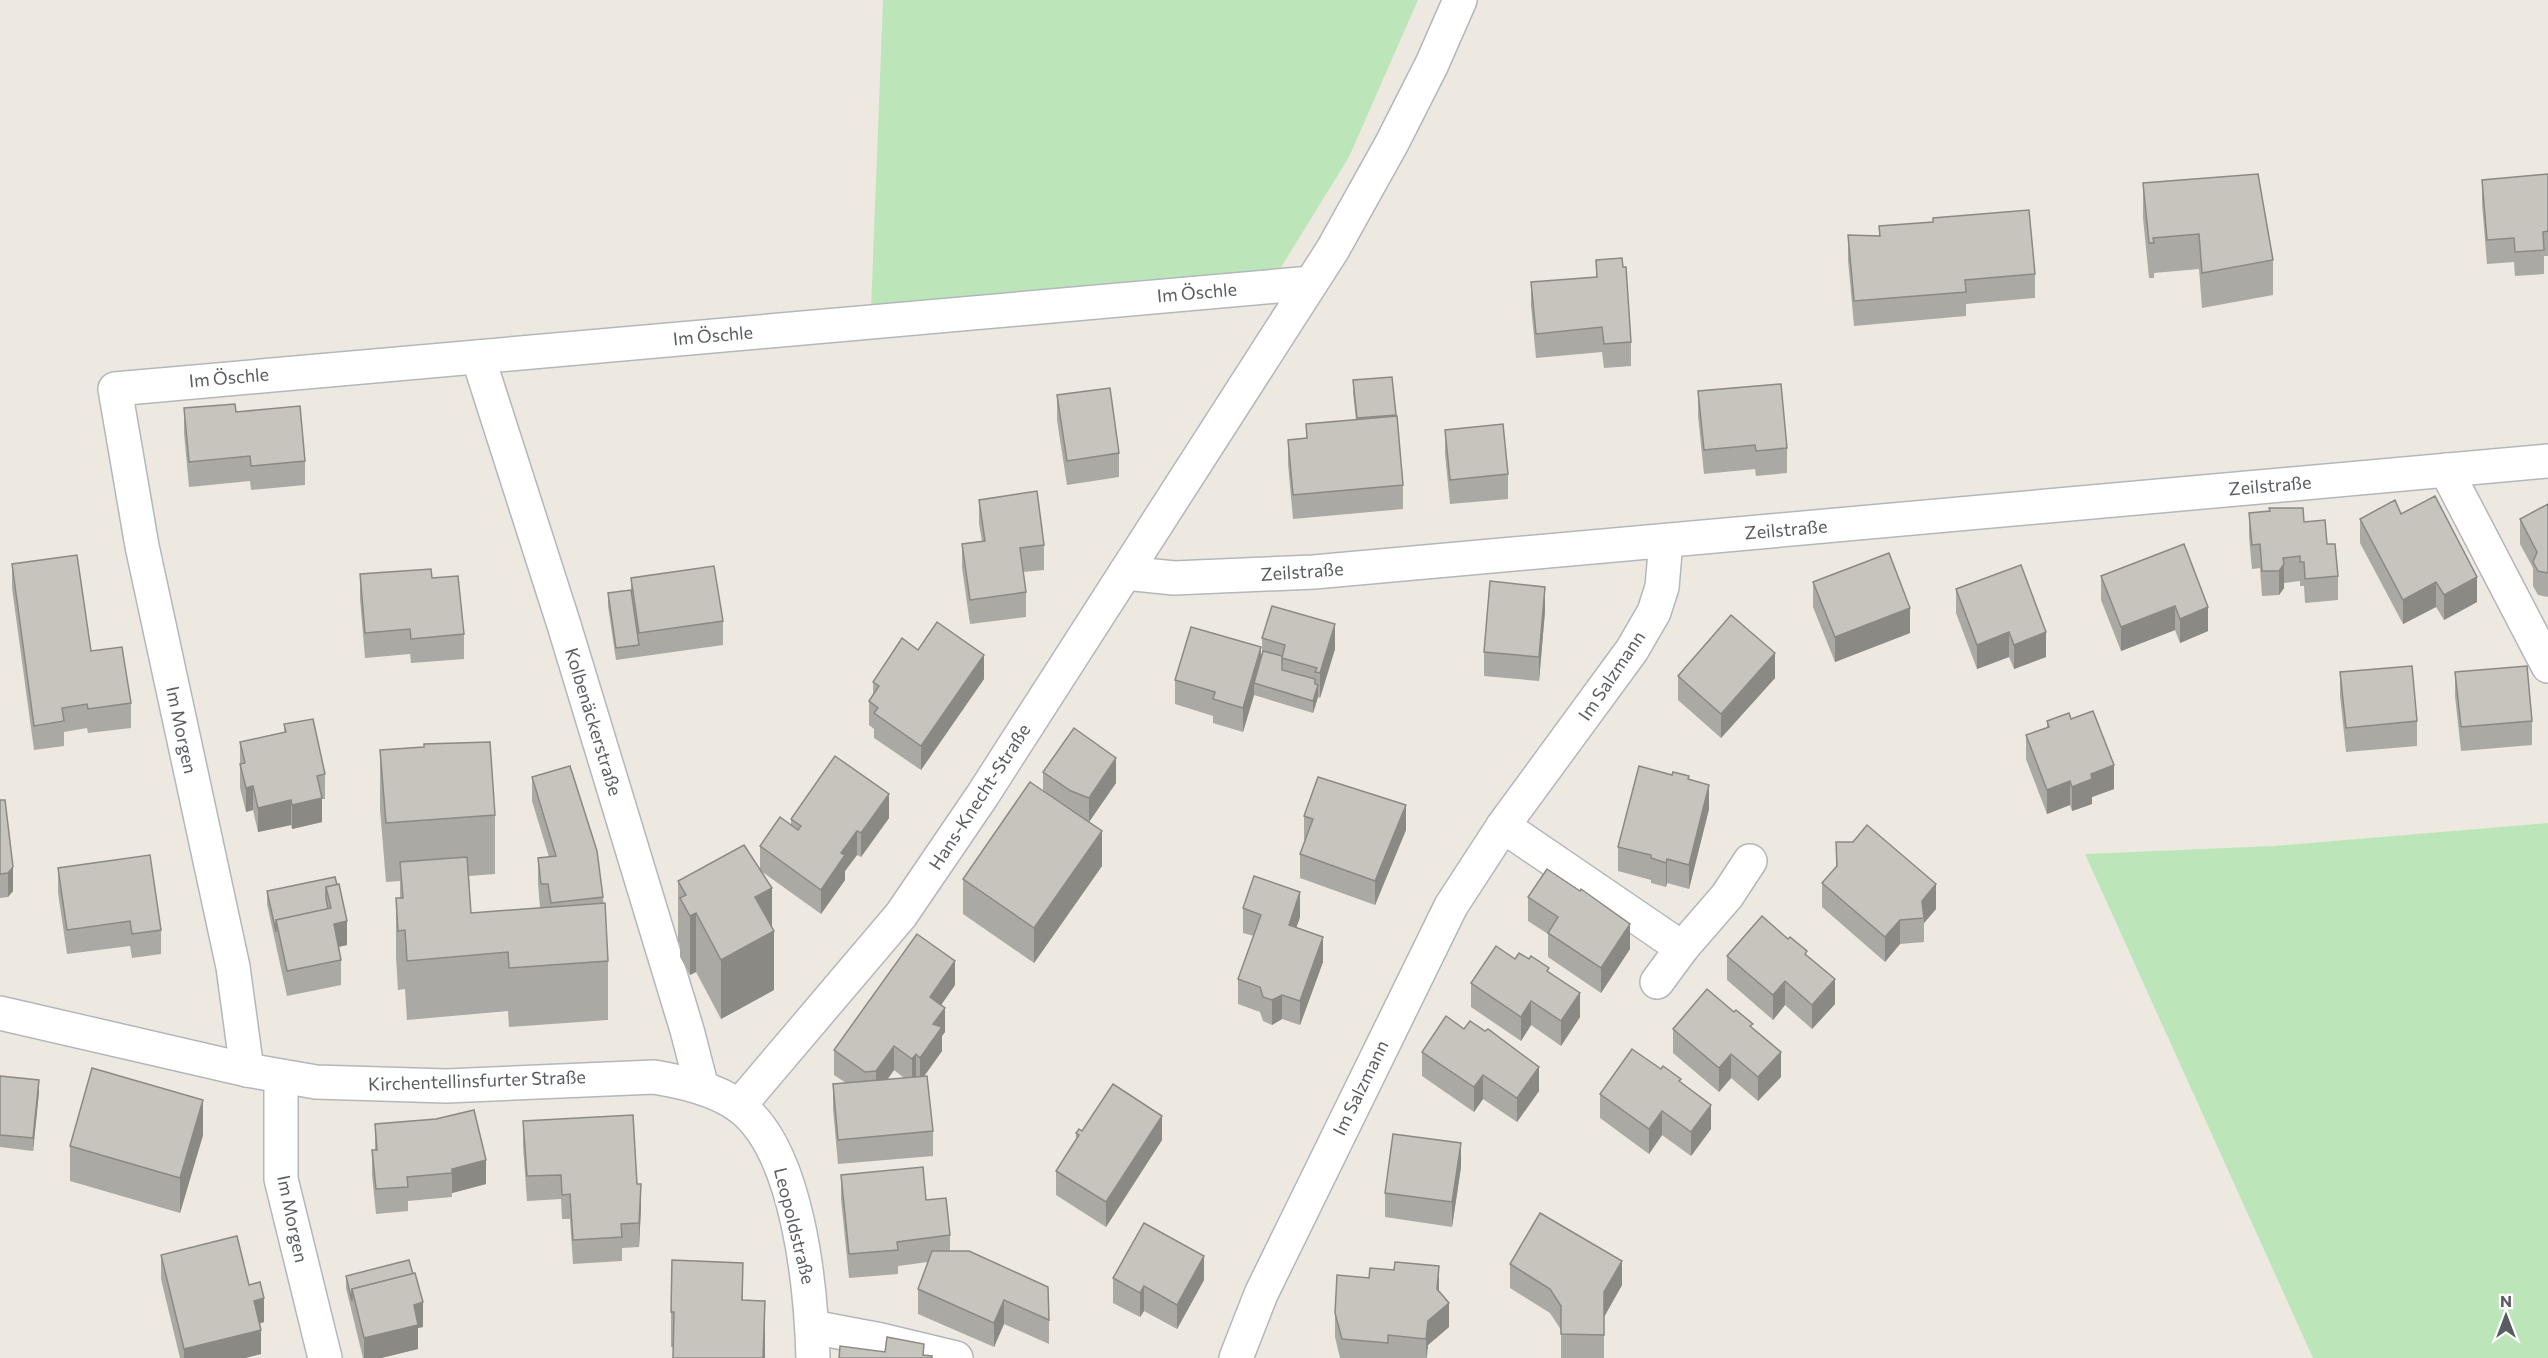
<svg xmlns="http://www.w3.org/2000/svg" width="2548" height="1358" font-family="Commissioner,sans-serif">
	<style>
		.green { fill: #bce6ba }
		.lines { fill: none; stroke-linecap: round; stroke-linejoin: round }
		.minor-casing { stroke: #b3b7bb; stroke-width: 36 }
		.minor { stroke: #fff; stroke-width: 33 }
		.wall { fill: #aba9a3; fill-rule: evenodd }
		.shaded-wall { fill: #8b8984 }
		.building { fill: #c7c4bd; stroke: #8b8984; stroke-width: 1.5 }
		.labels { text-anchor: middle; stroke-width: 6; stroke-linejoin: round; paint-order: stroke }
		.street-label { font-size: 18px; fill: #595d62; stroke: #fff }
	</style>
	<rect width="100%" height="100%" fill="#ede9e0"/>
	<g class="green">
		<polygon points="883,0 1418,0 1349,157 1280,269 891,305 871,310"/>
		<polygon points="2548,823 2548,1358 2313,1358 2085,854 2274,846"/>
	</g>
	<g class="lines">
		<g class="minor-casing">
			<g id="minor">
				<polyline points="478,357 564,625 687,1030 702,1088"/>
				<polyline points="2446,470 2548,666"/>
				<polyline points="1125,573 1174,578 1314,572 2548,461"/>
				<polyline points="1503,826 1682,948 1727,896 1750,861"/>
				<polyline points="1657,982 1682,948"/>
				<path d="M0 1013 247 1070 316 1082 446 1086 654 1077C683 1082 715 1089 739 1106 799 1150 811 1289 813 1358"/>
				<polyline points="247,1070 233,967 142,546 115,389 1311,283"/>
				<polyline points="281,1077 281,1179 325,1358"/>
				<polyline points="739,1106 901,915 982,796 1333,249 1392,143 1432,64 1460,0"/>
				<polyline points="812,1327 881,1340 956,1358"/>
				<polyline points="1236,1358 1261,1294 1451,906 1503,826 1632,650 1654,612 1662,587 1666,541"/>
			</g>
		</g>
		<use href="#minor" class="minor"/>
	</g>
	<g class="wall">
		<polygon points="2548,174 2548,256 2544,256 2544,274 2515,276 2514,262 2487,264 2482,204 2482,180"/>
		<polygon points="2143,183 2273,260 2273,295 2202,308 2199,269 2154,273 2154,278 2149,278 2143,218"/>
		<polygon points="1879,226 2035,274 2035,298 1966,304 1966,316 1854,326 1848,260 1848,235 1879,236"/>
		<polygon points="1596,260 1623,267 1631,342 1631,366 1604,368 1602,352 1536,358 1531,306 1531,282 1596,277"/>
		<polygon points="1392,377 1403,485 1403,509 1293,519 1288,464 1288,440 1306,438 1306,424 1356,420 1353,393 1353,380"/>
		<polygon points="1698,391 1787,448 1787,473 1756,476 1755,469 1704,474 1698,416"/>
		<polygon points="1057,395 1119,453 1119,477 1067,485 1057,420"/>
		<polygon points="184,408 236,412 305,461 305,485 251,490 250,481 189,487 184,433"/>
		<polygon points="1445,430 1508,474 1508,499 1450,504 1445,454"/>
		<polygon points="979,500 1044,545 1044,570 1023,572 1026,592 1026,617 970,624 962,568 962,544 982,541 979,524"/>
		<polygon points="2548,504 2548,597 2538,595 2533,586 2533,568 2520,544 2520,519"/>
		<polygon points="2249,513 2304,522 2327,544 2338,576 2338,600 2305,603 2304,586 2300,586 2300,581 2284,583 2284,588 2279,595 2262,596 2260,568 2252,569 2249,537"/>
		<polygon points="2401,514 2477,602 2444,620 2436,607 2403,624 2360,543 2360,519"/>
		<polygon points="2184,544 2208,631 2180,643 2175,630 2121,651 2101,600 2101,576"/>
		<polygon points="12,564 91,651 131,703 131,728 88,733 87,728 64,732 64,746 34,750 12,588"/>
		<polygon points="360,574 432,578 464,634 464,659 411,663 410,654 365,658 360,599"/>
		<polygon points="631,578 723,621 723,645 616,660 608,606 608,593 631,590"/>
		<polygon points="1813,582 1910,633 1835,662 1813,607"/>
		<polygon points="1956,589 2046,657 2014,669 2009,657 1977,669 1956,613"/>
		<polygon points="1545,611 1539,681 1484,676 1484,652"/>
		<polygon points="1262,638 1335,649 1320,698 1318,697 1313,713 1254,695 1243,732 1213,723 1213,716 1175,704 1175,680 1261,660 1262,657"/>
		<polygon points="918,650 984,679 921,770 874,738 874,729 869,725 869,701 873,695 873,682"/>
		<polygon points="2340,672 2417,721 2417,746 2346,752 2340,696"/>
		<polygon points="2455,672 2532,721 2532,745 2461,751 2455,696"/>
		<polygon points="1678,676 1775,678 1721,738 1678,700"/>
		<polygon points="2071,719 2114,789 2092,797 2092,804 2072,811 2070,805 2047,814 2026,759 2026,735 2047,728 2047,721"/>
		<polygon points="284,724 325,774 325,799 322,799 322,822 292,829 291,825 258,832 253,810 246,812 240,788 240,742 284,732"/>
		<polygon points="380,750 495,815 495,874 469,876 471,913 540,908 538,883 538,858 549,857 532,801 532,777 603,897 608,961 608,1020 509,1027 508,1011 407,1020 405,989 398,990 396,957 396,898 400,898 400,881 386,882 380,809"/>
		<polygon points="1043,772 1116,783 1089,822 1102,866 1034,963 963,914 963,879 1043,790"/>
		<polygon points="1689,780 1709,809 1689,889 1667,883 1666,887 1651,883 1651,880 1618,871 1618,847"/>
		<polygon points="0,800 13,891 8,897 0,898"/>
		<polygon points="1304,816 1406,830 1375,905 1300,878 1300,854 1305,840 1304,840"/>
		<polygon points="889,818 861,857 857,855 845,871 845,880 821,914 761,871 772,927 774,990 721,1019 696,972 690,975 680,957 680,944 678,941 678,881 760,869 760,846 791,825 791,819"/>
		<polygon points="1836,842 1936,909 1924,923 1924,942 1900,944 1885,962 1822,907 1822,883 1836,867"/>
		<polygon points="58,868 161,930 161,954 132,958 130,946 67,954 58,893"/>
		<polygon points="335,877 347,945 338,947 341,960 341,985 287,996 267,904 267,891"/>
		<polygon points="1528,897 1630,949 1601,993 1548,957 1548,934 1528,921"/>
		<polygon points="1243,908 1300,917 1296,928 1323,962 1300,1025 1282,1019 1272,1025 1263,1021 1260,1012 1238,1004 1238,979 1254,936 1243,933"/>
		<polygon points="1727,956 1807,956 1835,1004 1812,1029 1785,1005 1773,1020 1727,980"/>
		<polygon points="1515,959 1549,973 1580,1017 1561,1046 1531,1025 1521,1041 1471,1007 1471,983"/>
		<path d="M955 985 941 1005 945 1032 942 1036V1051L924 1076 933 1131V1156L838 1164 833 1109V1084L846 1083 834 1075V1050ZM894 1070 904 1078 887 1079Z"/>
		<polygon points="1753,1028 1781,1077 1758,1101 1731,1078 1719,1092 1673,1053 1673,1029"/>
		<polygon points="1464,1029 1485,1031 1539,1091 1517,1122 1483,1099 1474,1112 1422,1076 1422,1052"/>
		<polygon points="0,1076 39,1092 33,1151 0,1147"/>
		<polygon points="1681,1083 1711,1129 1691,1156 1662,1135 1649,1154 1600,1118 1600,1094"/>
		<polygon points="523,1121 637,1184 641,1208 639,1247 622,1248 622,1261 573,1264 570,1219 562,1219 561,1199 527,1201 523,1146"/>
		<polygon points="375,1124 486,1184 452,1193 452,1197 408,1201 408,1211 376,1214 372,1175 372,1150 375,1150"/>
		<polygon points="1082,1131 1162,1140 1106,1227 1056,1195 1056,1171 1076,1140 1076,1133"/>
		<polygon points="203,1135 180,1213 70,1181 70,1146"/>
		<polygon points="1461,1167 1452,1227 1385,1217 1385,1193"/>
		<polygon points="841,1175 926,1200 950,1235 950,1251 1049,1320 1049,1344 1004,1324 994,1347 918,1314 918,1289 928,1262 898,1266 898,1274 849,1278 841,1199"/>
		<polygon points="161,1255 249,1285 264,1322 259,1324 261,1354 245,1358 180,1358 161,1279"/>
		<polygon points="1510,1264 1622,1285 1604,1317 1604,1358 1561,1358 1561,1330 1550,1313 1510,1288"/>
		<polygon points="346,1276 423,1327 418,1328 418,1349 381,1358 363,1358 346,1288"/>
		<polygon points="1113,1278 1204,1280 1177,1329 1144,1311 1140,1317 1113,1303"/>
		<polygon points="1439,1292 1449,1327 1428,1345 1427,1358 1340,1358 1335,1337 1335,1313"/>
		<polygon points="743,1300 765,1336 765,1358 673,1358 674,1347 671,1347 671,1312"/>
	</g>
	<g class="shaded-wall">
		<polygon points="2284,564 2284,588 2279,595 2279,571"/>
		<polygon points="2477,577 2477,602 2444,620 2444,595"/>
		<polygon points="2436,582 2436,607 2403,624 2403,600"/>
		<polygon points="1545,587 1545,611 1539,681 1539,657"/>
		<polygon points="2175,606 2175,630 2121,651 2121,627"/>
		<polygon points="2208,607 2208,631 2180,643 2180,619"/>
		<polygon points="1910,608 1910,633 1835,662 1835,637"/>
		<polygon points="1335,624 1335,649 1320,698 1320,673"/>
		<polygon points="2009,632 2009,657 1977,669 1977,645"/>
		<polygon points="2046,632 2046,657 2014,669 2014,645"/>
		<polygon points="1261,647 1261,672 1254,683 1254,695 1243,732 1243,708"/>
		<polygon points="1775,653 1775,678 1721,738 1721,714"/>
		<polygon points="984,655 984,679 921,770 921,746"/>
		<polygon points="1318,685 1318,697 1313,713 1313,701"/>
		<polygon points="1116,758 1116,783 1089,822 1089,798"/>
		<polygon points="2114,765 2114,789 2092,797 2092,804 2072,811 2072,787 2091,774"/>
		<polygon points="2070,781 2070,805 2047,814 2047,790"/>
		<polygon points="1709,785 1709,809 1689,889 1689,865"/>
		<polygon points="253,786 253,810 246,812 246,788"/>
		<polygon points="889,794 889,818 861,857 861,833"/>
		<polygon points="322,798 322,822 292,829 292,805"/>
		<polygon points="291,800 291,825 258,832 258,808"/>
		<polygon points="1406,805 1406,830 1375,905 1375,881"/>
		<polygon points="857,831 857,855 845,871 845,880 821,914 821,890 841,853"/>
		<polygon points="1102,831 1102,866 1034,963 1034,928"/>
		<polygon points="1667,859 1667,883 1666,887 1666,863"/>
		<polygon points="13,867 13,891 8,897 8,873"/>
		<polygon points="1936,884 1936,909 1924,923 1922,901"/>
		<polygon points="772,888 772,932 774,931 774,990 721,1019 721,960 755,897"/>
		<polygon points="1300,892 1300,917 1289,949 1289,925"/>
		<polygon points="696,913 696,972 690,975 690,916"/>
		<polygon points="1900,920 1900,944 1885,962 1885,937"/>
		<polygon points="347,921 347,945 334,948 334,924"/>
		<polygon points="1630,924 1630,949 1601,993 1601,968"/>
		<polygon points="1323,937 1323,962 1300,1025 1300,1001"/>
		<polygon points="955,961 955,985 930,1021 930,997"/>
		<polygon points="1835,979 1835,1004 1812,1029 1812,1005"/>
		<polygon points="1785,981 1785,1005 1773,1020 1773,995"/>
		<polygon points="1580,993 1580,1017 1561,1046 1561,1021"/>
		<polygon points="1282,995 1282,1019 1272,1025 1272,1000"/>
		<polygon points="1531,1001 1531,1025 1521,1041 1521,1017"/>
		<polygon points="945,1008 945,1032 942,1036 942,1051 920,1082 920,1058 933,1024"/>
		<polygon points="894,1046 894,1070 876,1096 876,1071"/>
		<polygon points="1781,1052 1781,1077 1758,1101 1758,1077"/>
		<polygon points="916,1054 916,1078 912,1083 912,1059"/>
		<polygon points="1731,1054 1731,1078 1719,1092 1719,1068"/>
		<polygon points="1539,1067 1539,1091 1517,1122 1517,1098"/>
		<polygon points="1483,1075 1483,1099 1474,1112 1474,1087"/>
		<polygon points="39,1080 39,1092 33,1151 33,1138"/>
		<polygon points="203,1100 203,1135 180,1213 180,1178"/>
		<polygon points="1711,1105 1711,1129 1691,1156 1691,1132"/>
		<polygon points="1662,1111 1662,1135 1649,1154 1649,1129"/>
		<polygon points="1162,1116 1162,1140 1106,1227 1106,1202"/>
		<polygon points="1461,1143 1461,1167 1452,1227 1452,1202"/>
		<polygon points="486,1160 486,1184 452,1193 452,1169"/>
		<polygon points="641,1184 641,1208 639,1247 639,1223"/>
		<polygon points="1204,1256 1204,1280 1177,1329 1177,1305"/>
		<polygon points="1622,1261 1622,1285 1604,1317 1604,1292"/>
		<polygon points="743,1263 743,1298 742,1335 742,1300"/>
		<polygon points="1439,1266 1439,1290 1437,1313 1449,1303 1449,1327 1428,1345 1426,1358 1426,1339 1428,1321 1437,1289"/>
		<polygon points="1144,1286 1144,1311 1140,1317 1140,1293"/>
		<polygon points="264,1298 264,1322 254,1325 254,1301"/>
		<polygon points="1004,1300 1004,1324 994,1347 994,1323"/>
		<polygon points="765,1301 765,1358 763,1358"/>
		<polygon points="423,1302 423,1327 418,1328 418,1349 381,1358 364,1358 364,1338 414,1305"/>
		<polygon points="261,1330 261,1354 245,1358 184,1358 184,1349"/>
	</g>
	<g class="building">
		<polygon points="2258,174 2273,260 2202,273 2199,234 2153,238 2154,243 2149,243 2143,183"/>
		<polygon points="2548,174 2548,231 2543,232 2544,250 2515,252 2514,238 2487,240 2482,180"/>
		<polygon points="2029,210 2035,274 1965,280 1966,292 1854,301 1848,235 1880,236 1879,226 1933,222 1933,218"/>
		<polygon points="1622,258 1623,267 1626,267 1631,342 1604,344 1602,327 1536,334 1531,282 1597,277 1596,260"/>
		<polygon points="1392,377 1396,415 1357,418 1353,380"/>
		<polygon points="1781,384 1787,448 1756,451 1755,445 1704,450 1698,391"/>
		<polygon points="1110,388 1119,453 1067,461 1057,395"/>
		<polygon points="235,404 236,412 300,406 305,461 251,466 250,456 189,462 184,408"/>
		<polygon points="1397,416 1403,485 1293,495 1288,440 1307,438 1306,424"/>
		<polygon points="1503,424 1508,474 1450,480 1445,430"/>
		<polygon points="1037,491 1044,545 1020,548 1026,592 970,600 962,544 985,541 979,500"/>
		<polygon points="2435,496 2477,577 2444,595 2436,582 2403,600 2360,519 2395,500 2401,514"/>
		<polygon points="2548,504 2548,573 2538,571 2533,562 2537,552 2520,519"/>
		<polygon points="2269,508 2303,508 2304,522 2325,520 2327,544 2335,544 2338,576 2305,579 2304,562 2300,562 2300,556 2283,558 2284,564 2279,571 2262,571 2260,544 2252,545 2249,513 2270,511"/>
		<polygon points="2184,544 2208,607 2180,619 2175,606 2121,627 2101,576"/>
		<polygon points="1889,553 1910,608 1835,637 1813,582"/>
		<polygon points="77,555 91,651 122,647 131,703 88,709 87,704 62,708 64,721 34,726 12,564"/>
		<polygon points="2021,565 2046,632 2014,645 2009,632 1977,645 1956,589"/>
		<polygon points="714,566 723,621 639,633 631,578"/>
		<polygon points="431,569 432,578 458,576 464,634 411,639 410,629 365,633 360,574"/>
		<polygon points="1490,581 1545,587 1539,657 1484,652"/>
		<polygon points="631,590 639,645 616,648 608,593"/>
		<polygon points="1272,606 1335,624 1320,673 1315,672 1317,668 1282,658 1285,645 1262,638"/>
		<polygon points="1731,615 1775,653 1721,714 1678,676"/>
		<polygon points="937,622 984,655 921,746 874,713 878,708 869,701 879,686 873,682 902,638 918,650"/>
		<polygon points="1191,627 1261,647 1243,708 1213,699 1215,692 1175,680"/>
		<polygon points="1263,651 1282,656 1282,670 1315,679 1315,684 1318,685 1313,701 1254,683"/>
		<polygon points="2412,666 2417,721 2346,728 2340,672"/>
		<polygon points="2527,666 2532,721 2461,727 2455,672"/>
		<polygon points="2093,711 2114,765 2091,774 2092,779 2072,787 2070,781 2047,790 2026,735 2049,727 2047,721 2069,713 2071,719"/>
		<polygon points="313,719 325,774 317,776 322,798 292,805 291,800 258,808 253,786 246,788 240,764 245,763 240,742 286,732 284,724"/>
		<polygon points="1074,728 1116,758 1089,798 1071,791 1043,772"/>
		<polygon points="490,742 495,815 386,823 380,750 424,747 424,744"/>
		<polygon points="835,756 889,794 861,833 857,831 841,853 845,855 821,890 760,846 780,817 798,830 801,826 791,819"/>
		<polygon points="570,766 597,851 603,897 551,903 548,884 541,884 538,858 556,856 532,777"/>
		<polygon points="1639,766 1672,775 1673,772 1689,776 1688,779 1709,785 1689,865 1667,859 1666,863 1651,858 1651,855 1618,847"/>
		<polygon points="1318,777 1406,805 1375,881 1300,854 1313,819 1304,816"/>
		<polygon points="1030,782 1102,831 1034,928 963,879"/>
		<polygon points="0,800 5,800 13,867 8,873 0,874"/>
		<polygon points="1867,825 1936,884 1922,901 1924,918 1900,920 1885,937 1822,883 1837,866 1836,842 1853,842"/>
		<polygon points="744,845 772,888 755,897 774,931 721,960 696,913 690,916 680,898 686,895 678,881"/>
		<polygon points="150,855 161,930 132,934 130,921 67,930 58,868"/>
		<polygon points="467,857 471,913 605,903 608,961 509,968 508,952 407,961 405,930 398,931 396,898 403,898 400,862"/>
		<polygon points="1547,869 1580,891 1581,889 1630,924 1601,968 1548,933 1558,917 1528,897"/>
		<polygon points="1254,876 1300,892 1289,925 1323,937 1300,1001 1282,995 1272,1000 1263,997 1260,987 1238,979 1261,915 1243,908"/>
		<polygon points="335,877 337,885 326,887 326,898 328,909 276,920 276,932 267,891"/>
		<polygon points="339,884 347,921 334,924 341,960 287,971 276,920 331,908 326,887"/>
		<polygon points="1762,916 1788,939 1790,937 1807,951 1805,954 1835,979 1812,1005 1785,981 1773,995 1727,956"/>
		<polygon points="917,934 955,961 930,997 945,1008 933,1024 942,1027 920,1058 916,1054 912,1059 894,1046 876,1071 865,1072 834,1050"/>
		<polygon points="1496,946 1515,959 1519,953 1529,959 1531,956 1549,968 1547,971 1580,993 1561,1021 1531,1001 1521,1017 1471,983"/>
		<polygon points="1707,989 1734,1012 1736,1010 1753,1024 1750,1026 1781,1052 1758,1077 1731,1054 1719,1068 1673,1029"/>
		<polygon points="1446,1016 1464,1029 1470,1021 1485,1031 1488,1029 1539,1067 1517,1098 1483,1075 1474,1087 1422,1052"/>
		<polygon points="1632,1049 1661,1069 1663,1066 1681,1079 1679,1081 1711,1105 1691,1132 1662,1111 1649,1129 1600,1094"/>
		<polygon points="92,1068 203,1100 180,1178 70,1146"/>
		<polygon points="0,1076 39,1080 33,1138 0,1135"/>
		<polygon points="927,1076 933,1131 838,1140 833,1084"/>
		<polygon points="1113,1084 1162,1116 1106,1202 1056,1171 1079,1135 1076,1133 1079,1129 1082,1131"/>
		<polygon points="474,1110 486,1160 452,1169 452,1173 407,1177 408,1187 376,1189 372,1150 377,1150 375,1124 436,1119"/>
		<polygon points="633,1115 637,1184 641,1184 639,1223 621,1224 622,1237 573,1240 570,1194 562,1195 561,1175 527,1176 523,1121"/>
		<polygon points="1393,1134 1461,1143 1452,1202 1385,1193"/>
		<polygon points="923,1167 926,1200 946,1198 950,1235 897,1242 898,1250 849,1254 841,1175"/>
		<polygon points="1540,1213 1622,1261 1604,1292 1604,1335 1561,1334 1561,1306 1550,1289 1510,1264"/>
		<polygon points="1144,1223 1204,1256 1177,1305 1144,1286 1140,1293 1113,1278"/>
		<polygon points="237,1236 249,1285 260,1282 264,1298 254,1301 261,1330 184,1349 161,1255"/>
		<polygon points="932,1251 969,1251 1048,1287 1049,1320 1004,1300 994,1323 918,1289"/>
		<polygon points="409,1260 413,1274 352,1289 352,1301 346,1276"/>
		<polygon points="672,1260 743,1263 742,1300 765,1301 763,1358 673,1358 674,1312 671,1312"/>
		<polygon points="1395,1262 1439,1266 1437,1289 1449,1303 1428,1321 1426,1339 1388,1335 1388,1343 1342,1339 1335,1313 1337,1275 1369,1278 1370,1268 1394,1270"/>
		<polygon points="415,1273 423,1302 414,1305 418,1325 364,1338 352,1289"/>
		<polygon points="887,1337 924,1344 923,1355 932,1356 932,1358 839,1358 840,1346 885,1352"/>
	</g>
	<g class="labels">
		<g class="street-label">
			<text transform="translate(1197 293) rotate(-5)" y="6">Im Öschle</text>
			<text transform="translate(713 336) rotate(-5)" y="6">Im Öschle</text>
			<text transform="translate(229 378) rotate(-5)" y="6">Im Öschle</text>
			<text transform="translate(2270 486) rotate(-5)" y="6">Zeilstraße</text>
			<text transform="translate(1786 530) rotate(-5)" y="6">Zeilstraße</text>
			<text transform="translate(1302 572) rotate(-4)" y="6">Zeilstraße</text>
			<text transform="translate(1612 676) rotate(-56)" y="6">Im Salzmann</text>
			<text transform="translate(593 722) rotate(73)" y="6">Kolbenäckerstraße</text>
			<text transform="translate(181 730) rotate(78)" y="6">Im Morgen</text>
			<text transform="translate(980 797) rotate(-57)" y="6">Hans-Knecht-Straße</text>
			<text transform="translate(477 1081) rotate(-2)" y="6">Kirchentellinsfurter Straße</text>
			<text transform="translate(1361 1088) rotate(-64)" y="6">Im Salzmann</text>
			<text transform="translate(292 1219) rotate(78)" y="6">Im Morgen</text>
			<text transform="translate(794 1226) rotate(76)" y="6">Leopoldstraße</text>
		</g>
	</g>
	<g transform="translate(2506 1316)" stroke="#ffffff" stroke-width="4.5" paint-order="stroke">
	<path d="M0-4.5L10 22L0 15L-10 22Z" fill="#595d62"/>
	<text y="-9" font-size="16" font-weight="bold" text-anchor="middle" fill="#595d62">N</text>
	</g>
</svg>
